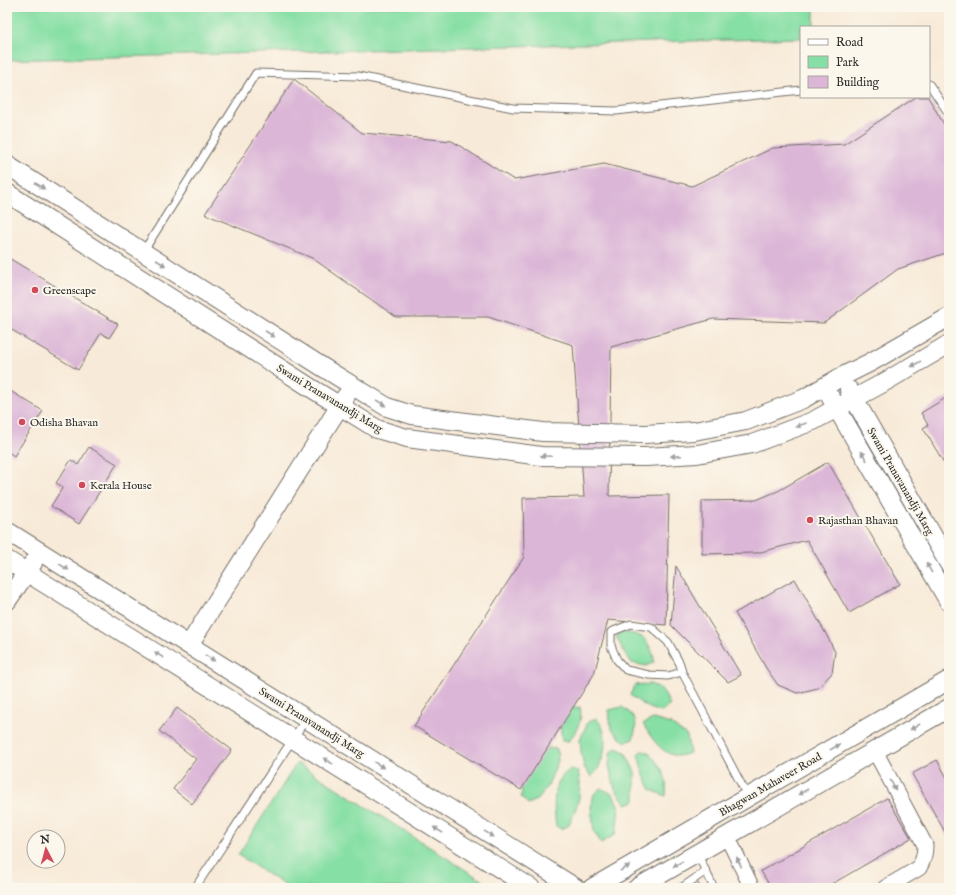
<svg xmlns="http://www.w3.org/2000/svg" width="956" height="895" font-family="'IM FELL English',serif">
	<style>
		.green { fill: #86dfa4; stroke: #588568 }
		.building { fill: #dbb6d7 }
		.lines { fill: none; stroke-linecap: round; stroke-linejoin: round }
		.service-casing { stroke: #736e68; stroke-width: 9 }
		.minor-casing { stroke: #736e68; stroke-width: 17 }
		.tertiary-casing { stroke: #736e68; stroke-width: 20 }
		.service { stroke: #fff; stroke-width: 7 }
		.minor { stroke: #fff; stroke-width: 15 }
		.tertiary { stroke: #fff; stroke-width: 18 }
		.oneway { fill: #a0a0a0 }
		.poi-dot { fill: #d1495b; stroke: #fbf7ec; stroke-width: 1.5 }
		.labels { text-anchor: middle; stroke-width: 4; stroke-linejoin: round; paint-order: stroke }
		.poi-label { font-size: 11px; fill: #2b2b2b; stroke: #fbf7ec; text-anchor: start }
		.street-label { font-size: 11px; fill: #2b2b2b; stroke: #fbf7ec }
	</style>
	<rect width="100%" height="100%" fill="#fbf7ec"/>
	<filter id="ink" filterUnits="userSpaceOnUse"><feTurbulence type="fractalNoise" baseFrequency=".025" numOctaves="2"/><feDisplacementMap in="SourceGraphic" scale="8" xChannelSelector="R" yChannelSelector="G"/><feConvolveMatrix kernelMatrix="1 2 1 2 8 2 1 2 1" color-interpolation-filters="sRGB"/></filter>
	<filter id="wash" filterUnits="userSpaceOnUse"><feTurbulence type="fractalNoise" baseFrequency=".012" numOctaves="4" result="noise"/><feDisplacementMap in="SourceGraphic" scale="16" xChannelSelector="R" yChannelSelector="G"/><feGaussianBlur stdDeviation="0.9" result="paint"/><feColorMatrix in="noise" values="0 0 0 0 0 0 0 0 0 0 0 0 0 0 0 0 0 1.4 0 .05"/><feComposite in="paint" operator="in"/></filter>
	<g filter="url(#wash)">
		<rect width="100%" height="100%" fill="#f8ead8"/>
		<g class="green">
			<polygon points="7,7 814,7 814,27 801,27 801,38 7,60"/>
			<path d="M623 632C628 633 636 634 642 637 648 641 655 655 654 662L646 666 632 663 624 652 616 636Z"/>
			<path d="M651 684 663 691 670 705 661 712C649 709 640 703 630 695L635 685Z"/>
			<path d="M580 707C583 721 577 729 569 741L562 740 560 722 568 709Z"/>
			<path d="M622 707C637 718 638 720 633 739L626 742 620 738 611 728 609 710Z"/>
			<path d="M596 718C598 721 602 725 603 729 608 744 603 767 591 777L584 767 581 752 580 739 588 722Z"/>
			<path d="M653 719 671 724 687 736 690 753C686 754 681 756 677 756 660 753 651 737 643 724Z"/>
			<polygon points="548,748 557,749 558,761 548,785 538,799 528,804 521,797 523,781 530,768"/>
			<polygon points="616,748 625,752 635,772 635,801 626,804 615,789 609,766 610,753"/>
			<path d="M641 751 648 752C662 768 668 774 666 796L651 790 643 773 638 754Z"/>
			<polygon points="297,763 494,888 289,888 238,855"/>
			<path d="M570 769 578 771 580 782 579 798 575 811 568 826 561 829 556 826C554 811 552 792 561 778 563 775 567 772 570 769Z"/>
			<polygon points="600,788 613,794 619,807 616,834 601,843 594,831 591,807 594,794"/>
		</g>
		<g id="blocks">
			<g class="building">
				<polygon points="294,79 362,133 452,141 514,180 604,164 692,186 773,148 844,144 916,97 928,97 949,133 949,252 898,269 824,323 713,319 611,347 609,496 669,495 666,625 608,620 594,674 521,790 414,726 524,557 523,498 584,497 573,345 488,317 396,317 312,258 205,214"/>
				<polygon points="7,257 118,324 109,338 101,333 78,370 7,327"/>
				<polygon points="7,389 43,411 14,456 7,451 7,424 10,419 7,417"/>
				<polygon points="949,396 949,471 923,428 928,425 921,413"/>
				<polygon points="89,447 117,464 79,524 51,506 63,487 56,483 71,460 78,465"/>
				<polygon points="828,462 900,584 849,613 807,540 757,553 702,554 702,501 756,500 778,491"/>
				<polygon points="676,566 741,675 728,682 671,625"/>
				<polygon points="795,579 826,634 835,652 832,673 818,688 797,693 778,685 766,668 735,613"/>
				<polygon points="177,708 232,750 192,804 173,789 196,759 159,731"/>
				<polygon points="937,760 949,781 949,839 912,774"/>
				<polygon points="887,798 911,838 825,888 771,888 761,871"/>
				<polygon points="696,880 701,888 687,888"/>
				<polygon points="949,881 949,888 937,888"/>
			</g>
		</g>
	</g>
	<g filter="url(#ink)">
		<use href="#blocks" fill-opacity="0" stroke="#736e68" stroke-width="1"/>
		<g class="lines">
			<g class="service-casing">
				<g id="service">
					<polyline points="929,84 949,114"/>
					<polyline points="143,252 256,73 358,76 513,108 616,111 801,90"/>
					<polyline points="682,672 680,664 668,642 651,627 631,624 611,632 611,646 617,660 626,670 649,675 668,676 682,672 748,797"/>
					<polyline points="697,853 714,888"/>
					<polyline points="195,888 306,719"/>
					<polyline points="681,888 706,871"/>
				</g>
			</g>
			<g class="minor-casing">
				<g id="minor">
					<path d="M875 751 925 845C925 854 924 860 919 868L885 888"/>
					<polyline points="727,836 752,888"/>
				</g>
			</g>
			<g class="tertiary-casing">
				<g id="tertiary">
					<polyline points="7,165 324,368 387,407 412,415 543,432 645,434 694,431 746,421 803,399 841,377 871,362 949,317"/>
					<polyline points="7,193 311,388 377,429 407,438 541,456 646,457 697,454 752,444 813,421 883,383 949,344"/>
					<polyline points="849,390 949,564"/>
					<polyline points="831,398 949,602"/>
					<polyline points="7,531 576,888"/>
					<polyline points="7,560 531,888"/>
					<polyline points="7,601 33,563"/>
					<polyline points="189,645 346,396"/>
					<polyline points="592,888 949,680"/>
					<polyline points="637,888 949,708"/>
				</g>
			</g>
			<use href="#service" class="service"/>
			<use href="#minor" class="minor"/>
			<use href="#tertiary" class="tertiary"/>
		</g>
		<defs><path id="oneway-solid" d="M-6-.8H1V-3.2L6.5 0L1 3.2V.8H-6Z"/></defs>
		<g class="oneway">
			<use href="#oneway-solid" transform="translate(40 186) rotate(33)"/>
			<use href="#oneway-solid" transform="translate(161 263) rotate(33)"/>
			<use href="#oneway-solid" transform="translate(270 334) rotate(33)"/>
			<use href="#oneway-solid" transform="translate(916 364) rotate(149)"/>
			<use href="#oneway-solid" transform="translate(381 403) rotate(32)"/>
			<use href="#oneway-solid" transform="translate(801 425) rotate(160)"/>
			<use href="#oneway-solid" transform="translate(546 456) rotate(-178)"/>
			<use href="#oneway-solid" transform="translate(676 456) rotate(177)"/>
			<use href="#oneway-solid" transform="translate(864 456) rotate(-120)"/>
			<use href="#oneway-solid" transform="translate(64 567) rotate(32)"/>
			<use href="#oneway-solid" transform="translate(929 568) rotate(-120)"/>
			<use href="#oneway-solid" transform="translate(159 655) rotate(-148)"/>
			<use href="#oneway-solid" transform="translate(210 658) rotate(32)"/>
			<use href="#oneway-solid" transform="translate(915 727) rotate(150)"/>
			<use href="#oneway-solid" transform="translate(835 747) rotate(-30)"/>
			<use href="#oneway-solid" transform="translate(328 761) rotate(-148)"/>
			<use href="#oneway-solid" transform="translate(379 765) rotate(32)"/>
			<use href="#oneway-solid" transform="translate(893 785) rotate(62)"/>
			<use href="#oneway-solid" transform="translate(803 792) rotate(150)"/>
			<use href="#oneway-solid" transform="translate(438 830) rotate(-148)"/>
			<use href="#oneway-solid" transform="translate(489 834) rotate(32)"/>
			<use href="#oneway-solid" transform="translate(739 862) rotate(-116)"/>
			<use href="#oneway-solid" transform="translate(678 864) rotate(150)"/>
			<use href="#oneway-solid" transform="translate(625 868) rotate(-30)"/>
		</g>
	</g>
	<g class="poi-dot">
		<circle cx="35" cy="290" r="4"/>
		<circle cx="22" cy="422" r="4"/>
		<circle cx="82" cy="485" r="4"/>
		<circle cx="810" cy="520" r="4"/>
	</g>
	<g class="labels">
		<g class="poi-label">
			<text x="43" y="294">Greenscape</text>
			<text x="30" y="426">Odisha Bhavan</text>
			<text x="90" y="489">Kerala House</text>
			<text x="818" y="524">Rajasthan Bhavan</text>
		</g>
		<g class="street-label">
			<text transform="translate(330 398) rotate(31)" y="4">Swami Pranavanandji Marg</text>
			<text transform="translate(901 481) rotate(60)" y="4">Swami Pranavanandji Marg</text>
			<text transform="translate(312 722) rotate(32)" y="4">Swami Pranavanandji Marg</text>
			<text transform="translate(770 784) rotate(-30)" y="4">Bhagwan Mahaveer Road</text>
		</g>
	</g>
	<rect width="956" height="895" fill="none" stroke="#fbf7ec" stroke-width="24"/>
	<rect x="800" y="26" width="130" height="72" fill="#fbf7ec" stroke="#a8a59f"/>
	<rect x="808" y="39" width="20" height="6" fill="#ffffff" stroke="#a8a59f"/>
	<text x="836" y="46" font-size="12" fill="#2b2b2b">Road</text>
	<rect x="808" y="56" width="20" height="12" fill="#86dfa4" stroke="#a8a59f"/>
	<text x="836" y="66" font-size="12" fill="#2b2b2b">Park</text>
	<rect x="808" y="76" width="20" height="12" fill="#dbb6d7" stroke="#a8a59f"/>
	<text x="836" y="86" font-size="12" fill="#2b2b2b">Building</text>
	<g transform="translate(46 849) rotate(354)"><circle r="19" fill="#fbf7ec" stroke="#a8a59f"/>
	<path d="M0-3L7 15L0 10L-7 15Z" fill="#d1495b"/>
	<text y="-6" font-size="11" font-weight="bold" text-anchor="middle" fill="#2b2b2b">N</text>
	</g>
</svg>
